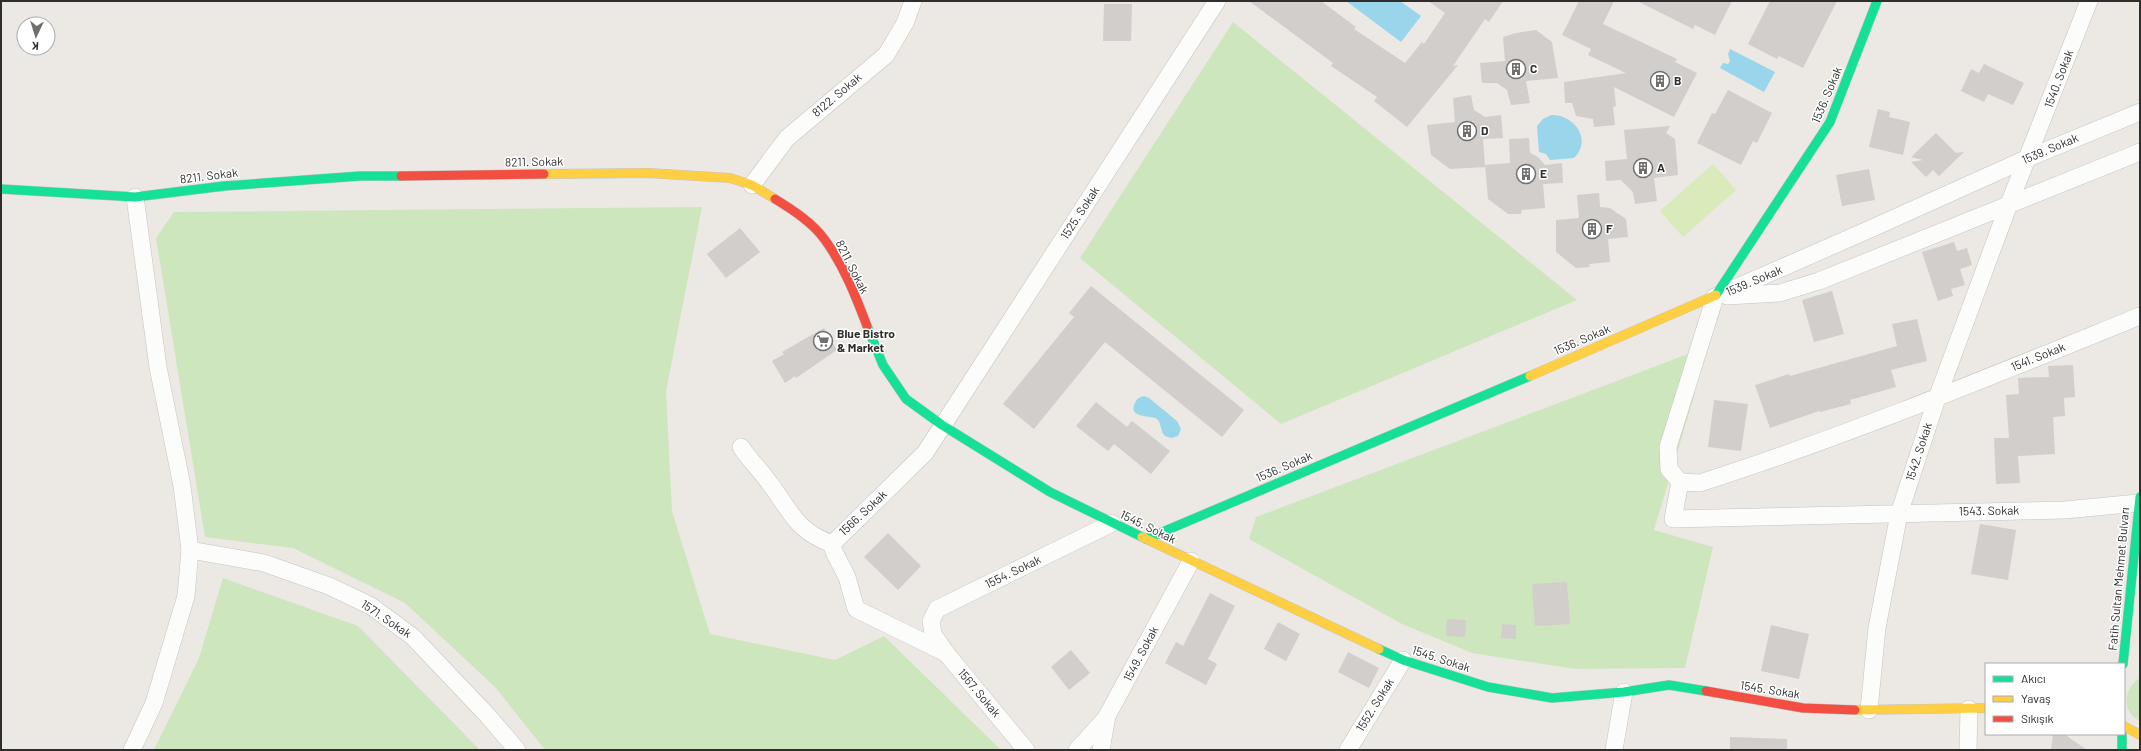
<svg xmlns="http://www.w3.org/2000/svg" width="2141" height="751" font-family="Barlow,sans-serif">
	<style>
		.green { fill: #cee6be }
		.pitch { fill: #d9eabb }
		.water { fill: #99d6ec }
		.building { fill: #d1cecb }
		.lines { fill: none; stroke-linecap: round; stroke-linejoin: round }
		.street-casing { stroke: #c5c4c5; stroke-width: 18 }
		.fast-casing { stroke: #c5c4c5; stroke-width: 10 }
		.slow-casing { stroke: #c5c4c5; stroke-width: 10 }
		.jam-casing { stroke: #c5c4c5; stroke-width: 10 }
		.street { stroke: #fcfcfb; stroke-width: 17 }
		.fast { stroke: #16e098; stroke-width: 9 }
		.slow { stroke: #ffcf43; stroke-width: 9 }
		.jam { stroke: #f24e42; stroke-width: 9 }
		.labels { text-anchor: middle; stroke-width: 3; stroke-linejoin: round; paint-order: stroke }
		.poi-label { font-size: 12px; font-weight: bold; fill: #2e2e2e; stroke: #fff; text-anchor: start }
		.street-label { font-size: 12px; fill: #2e2e2e; stroke: #fff }
	</style>
	<rect width="100%" height="100%" fill="#ece8e4"/>
	<g class="green">
		<polygon points="1233,22 1577,300 1281,424 1080,258"/>
		<polygon points="702,207 666,391 672,511 710,634 835,660 884,636 1001,750 545,750 496,688 405,603 293,548 205,537 156,238 174,212"/>
		<polygon points="1688,354 1695,393 1654,530 1713,547 1685,668 1575,669 1472,653 1402,624 1249,539 1256,517"/>
		<polygon points="223,578 358,626 480,750 154,750 199,658"/>
		<path d="M2140 678V721C2121 712 2123 688 2140 678Z"/>
	</g>
	<polygon class="pitch" points="1713,164 1736,190 1683,237 1660,211"/>
	<g class="water">
		<polygon points="1346,1 1400,1 1421,16 1401,42"/>
		<polygon points="1730,49 1775,72 1764,92 1720,68 1723,63 1728,64 1730,61 1728,54"/>
		<path d="M1551 115C1574 114 1593 140 1574 158L1550 160 1546 154 1539 152 1537 126 1543 119Z"/>
		<path d="M1144 396 1149 398 1177 421 1181 429 1178 436 1171 438 1165 436C1160 431 1162 424 1157 419 1152 415 1125 419 1136 401 1138 398 1140 397 1144 396Z"/>
	</g>
	<g class="building">
		<polygon points="1249,1 1321,1 1356,27 1354,29 1405,63 1422,42 1424,44 1445,13 1428,1 1503,1 1489,22 1485,19 1453,66 1458,65 1407,127 1374,101 1377,97 1331,66 1333,63"/>
		<polygon points="1579,1 1614,1 1603,24 1677,59 1675,62 1697,73 1674,117 1614,87 1616,106 1613,107 1615,125 1594,127 1593,119 1576,116 1572,103 1565,103 1564,82 1626,73 1588,55 1591,49 1562,35"/>
		<polygon points="1637,1 1732,1 1715,35 1695,25 1693,29"/>
		<polygon points="1770,1 1837,1 1803,68 1779,56 1777,59 1748,44"/>
		<polygon points="1104,4 1132,4 1131,41 1103,41"/>
		<polygon points="1536,30 1552,42 1558,78 1526,81 1530,103 1511,105 1507,90 1497,83 1482,83 1480,63 1505,61 1503,37 1516,33"/>
		<polygon points="1984,64 2024,83 2013,105 1988,94 1984,102 1961,91 1971,69 1979,73"/>
		<polygon points="1728,90 1772,113 1757,143 1753,141 1741,165 1697,143 1712,113 1715,114"/>
		<polygon points="1471,95 1474,110 1485,117 1501,115 1503,138 1483,139 1485,167 1450,169 1431,155 1427,125 1455,122 1453,98"/>
		<polygon points="1878,109 1890,112 1889,117 1910,122 1903,155 1869,147"/>
		<polygon points="1670,126 1666,133 1675,139 1678,175 1654,178 1657,201 1635,204 1633,192 1621,180 1606,181 1605,161 1627,159 1624,130"/>
		<polygon points="1936,133 1956,153 1964,152 1939,176 1933,170 1926,177 1911,162 1923,160 1911,157"/>
		<polygon points="1529,138 1530,153 1538,157 1545,165 1562,163 1563,183 1543,184 1545,208 1522,210 1521,214 1508,214 1488,199 1485,165 1510,163 1509,139"/>
		<polygon points="1869,169 1875,200 1842,206 1836,175"/>
		<polygon points="1599,193 1600,207 1610,208 1626,219 1628,237 1608,239 1610,262 1589,264 1590,267 1576,268 1556,252 1556,220 1579,218 1577,195"/>
		<polygon points="740,228 760,252 726,278 707,254"/>
		<polygon points="1954,242 1957,251 1967,248 1972,265 1960,269 1965,285 1951,289 1953,296 1938,301 1922,252"/>
		<polygon points="1091,286 1244,410 1222,437 1105,342 1034,429 1003,404 1074,317 1069,313"/>
		<polygon points="1832,291 1844,334 1814,342 1802,300"/>
		<polygon points="1917,319 1927,361 1891,370 1896,387 1850,400 1851,404 1820,412 1819,411 1770,428 1755,385 1789,374 1790,376 1897,346 1892,324"/>
		<polygon points="824,328 837,350 796,378 795,376 785,383 772,361 784,354 782,352"/>
		<polygon points="2073,365 2075,397 2064,398 2065,416 2053,417 2055,454 2018,456 2020,483 1996,484 1994,438 2009,438 2006,395 2019,394 2018,378 2049,377 2048,366"/>
		<polygon points="1714,400 1748,404 1741,451 1708,447"/>
		<polygon points="1096,402 1127,427 1132,421 1170,451 1151,474 1114,444 1108,451 1076,426"/>
		<polygon points="1980,524 2016,530 2008,580 1971,574"/>
		<polygon points="888,533 921,566 898,590 864,557"/>
		<polygon points="1567,582 1570,624 1535,626 1532,584"/>
		<polygon points="1210,593 1235,606 1208,659 1217,664 1206,685 1165,663 1176,642 1183,646"/>
		<polygon points="1447,619 1466,620 1465,637 1446,636"/>
		<polygon points="1278,622 1300,634 1286,661 1264,649"/>
		<polygon points="1502,624 1516,625 1516,639 1501,638"/>
		<polygon points="1771,625 1809,634 1799,679 1761,671"/>
		<polygon points="1071,650 1090,673 1069,690 1051,667"/>
		<polygon points="1348,652 1379,668 1369,688 1338,672"/>
		<polygon points="2053,734 2064,734 2087,750 2051,750"/>
		<polygon points="1730,737 1787,739 1787,750 1730,750"/>
	</g>
	<g class="lines">
		<g class="street-casing">
			<g id="street">
				<polyline points="752,185 787,138 886,55 905,23 913,1"/>
				<polyline points="1727,296 1780,293 1819,281 2140,152"/>
				<path d="M1715 297 1668 447 1669 469 1680 482 1700 483C1849 435 1994 375 2140 316"/>
				<polyline points="1715,297 1868,230 2028,158 2140,112"/>
				<path d="M741 447C749 459 759 469 768 481 790 509 794 530 832 544"/>
				<polyline points="1680,482 1673,519 2065,510 2138,503"/>
				<polyline points="190,550 264,563 329,586 371,606 413,637 488,716 517,750"/>
				<polyline points="946,653 856,609 847,577 834,552 832,544 925,453 1217,1"/>
				<polyline points="1869,710 1877,628 1899,514 1937,398 2009,204 2089,1"/>
				<polyline points="132,750 154,703 186,596 190,550 182,486 158,367 135,197"/>
				<polyline points="1026,750 946,653 933,634 931,621 937,609 1112,523"/>
				<polyline points="1077,750 1106,718"/>
				<polyline points="1101,750 1107,716 1191,561"/>
				<polyline points="1348,750 1403,660"/>
				<polyline points="1614,750 1624,692"/>
				<polyline points="1968,750 1969,709"/>
			</g>
		</g>
		<g class="fast-casing">
			<g id="fast">
				<polyline points="1,189 135,197 224,186 360,176 401,176"/>
				<polyline points="1716,295 1830,122 1877,1"/>
				<polyline points="867,326 883,365 906,399 942,425 1050,492 1142,537"/>
				<polyline points="1146,539 1530,376"/>
				<polyline points="1379,649 1403,660 1488,687 1552,698 1624,692 1669,685 1706,691"/>
				<polyline points="2123,664 2140,497"/>
				<polyline points="2122,734 2122,750"/>
			</g>
		</g>
		<g class="slow-casing">
			<g id="slow">
				<polyline points="544,174 648,173 730,178 752,185 775,199"/>
				<polyline points="1530,376 1716,295"/>
				<polyline points="1142,537 1379,649"/>
				<polyline points="1855,710 1986,708"/>
				<polyline points="2124,726 2140,735"/>
			</g>
		</g>
		<g class="jam-casing">
			<g id="jam">
				<polyline points="401,176 544,174"/>
				<path d="M775 199C793 210 813 223 825 240 844 266 856 297 867 326"/>
				<polyline points="1706,691 1803,708 1855,710"/>
			</g>
		</g>
		<use href="#street" class="street"/>
		<use href="#fast" class="fast"/>
		<use href="#slow" class="slow"/>
		<use href="#jam" class="jam"/>
	</g>
	<defs>
		<g id="building-ring" transform="scale(1)"><circle r="9.5" fill="#fff" stroke="#706f6e" stroke-width="1.5"/><path d="M-4-6H4V6H1V3H-1V6H-4ZM-2.5-4.3h1.7v1.8h-1.7ZM.8-4.3h1.7v1.8H.8ZM-2.5-1h1.7V.8h-1.7ZM.8-1h1.7V.8H.8Z" fill="#706f6e"/></g>
		<g id="supermarket-ring" transform="scale(1)"><circle r="9.5" fill="#fff" stroke="#706f6e" stroke-width="1.5"/><path d="M-6-5.5h2.5l.6 2H6L4.5 2H-2.5L-4.4-4H-6ZM-1.5 3.2a1.3 1.3 0 1 0 .1 0ZM3 3.2a1.3 1.3 0 1 0 .1 0Z" fill="#706f6e"/></g>
	</defs>
	<g fill-rule="evenodd">
		<use href="#building-ring" x="1516" y="69"/>
		<use href="#building-ring" x="1660" y="81"/>
		<use href="#building-ring" x="1467" y="131"/>
		<use href="#building-ring" x="1643" y="168"/>
		<use href="#building-ring" x="1526" y="174"/>
		<use href="#building-ring" x="1592" y="229"/>
		<use href="#supermarket-ring" x="823" y="341"/>
	</g>
	<g class="labels">
		<g class="poi-label">
			<text x="1530" y="73">C</text>
			<text x="1674" y="85">B</text>
			<text x="1481" y="135">D</text>
			<text x="1657" y="172">A</text>
			<text x="1540" y="178">E</text>
			<text x="1606" y="233">F</text>
			<text x="837" y="338">Blue Bistro<tspan x="837" dy="14">&amp; Market</tspan></text>
		</g>
		<g class="street-label">
			<text transform="translate(2059 79) rotate(-69)" y="4">1540. Sokak</text>
			<text transform="translate(837 95) rotate(-40)" y="4">8122. Sokak</text>
			<text transform="translate(1827 95) rotate(-67)" y="4">1536. Sokak</text>
			<text transform="translate(2050 149) rotate(-23)" y="4">1539. Sokak</text>
			<text transform="translate(534 162) rotate(-1)" y="4">8211. Sokak</text>
			<text transform="translate(209 176) rotate(-7)" y="4">8211. Sokak</text>
			<text transform="translate(1080 213) rotate(-57)" y="4">1525. Sokak</text>
			<text transform="translate(852 267) rotate(63)" y="4">8211. Sokak</text>
			<text transform="translate(1754 281) rotate(-23)" y="4">1539. Sokak</text>
			<text transform="translate(1582 340) rotate(-23)" y="4">1536. Sokak</text>
			<text transform="translate(2038 357) rotate(-22)" y="4">1541. Sokak</text>
			<text transform="translate(1919 452) rotate(-72)" y="4">1542. Sokak</text>
			<text transform="translate(1284 467) rotate(-23)" y="4">1536. Sokak</text>
			<text transform="translate(1989 511) rotate(-1)" y="4">1543. Sokak</text>
			<text transform="translate(863 513) rotate(-43)" y="4">1566. Sokak</text>
			<text transform="translate(1148 527) rotate(26)" y="4">1545. Sokak</text>
			<text transform="translate(1013 572) rotate(-26)" y="4">1554. Sokak</text>
			<text transform="translate(2119 579) rotate(-85)" y="4">Fatih Sultan Mehmet Bulvarı</text>
			<text transform="translate(386 619) rotate(34)" y="4">1571. Sokak</text>
			<text transform="translate(1141 654) rotate(-62)" y="4">1549. Sokak</text>
			<text transform="translate(1441 659) rotate(18)" y="4">1545. Sokak</text>
			<text transform="translate(1770 690) rotate(9)" y="4">1545. Sokak</text>
			<text transform="translate(979 693) rotate(50)" y="4">1567. Sokak</text>
			<text transform="translate(1375 705) rotate(-58)" y="4">1552. Sokak</text>
		</g>
	</g>
	<rect width="2141" height="751" fill="none" stroke="#2e2e2e" stroke-width="4"/>
	<rect x="1985" y="663" width="140" height="72" fill="#ffffff" stroke="#ababab"/>
	<rect x="1993" y="676" width="20" height="6" fill="#16e098" stroke="#ababab"/>
	<text x="2021" y="683" font-size="12" fill="#2e2e2e">Akıcı</text>
	<rect x="1993" y="696" width="20" height="6" fill="#ffcf43" stroke="#ababab"/>
	<text x="2021" y="703" font-size="12" fill="#2e2e2e">Yavaş</text>
	<rect x="1993" y="716" width="20" height="6" fill="#f24e42" stroke="#ababab"/>
	<text x="2021" y="723" font-size="12" fill="#2e2e2e">Sıkışık</text>
	<g transform="translate(36 36) rotate(184)"><circle r="19" fill="#ffffff" stroke="#ababab"/>
	<path d="M0-3L7 15L0 10L-7 15Z" fill="#706f6e"/>
	<text y="-6" font-size="11" font-weight="bold" text-anchor="middle" fill="#2e2e2e">K</text>
	</g>
</svg>
